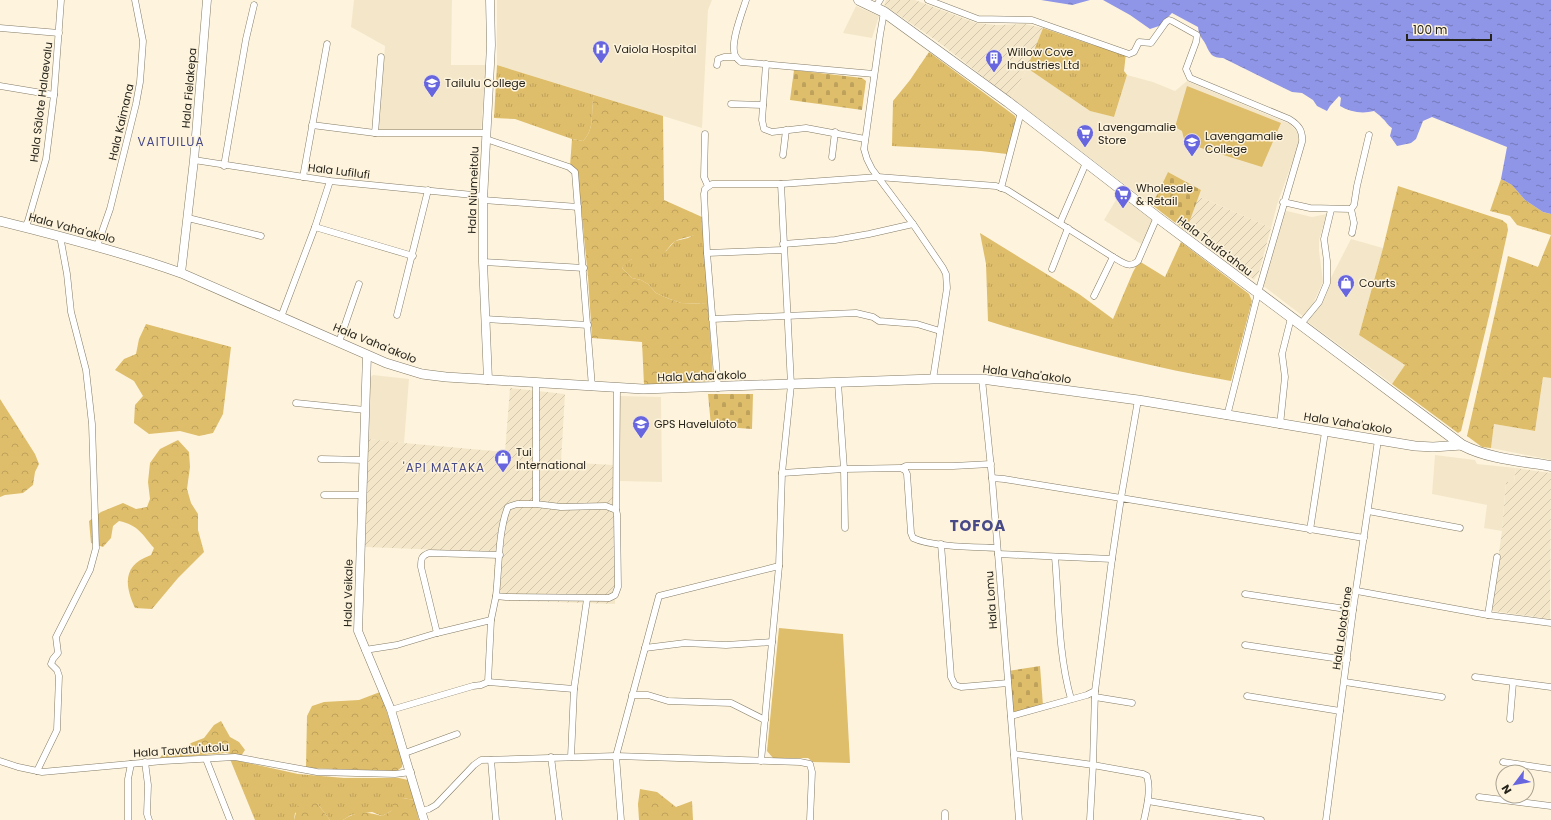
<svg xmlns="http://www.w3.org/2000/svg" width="1551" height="820" font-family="Poppins,sans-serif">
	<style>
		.built { fill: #f4e7c9 }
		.industrial { fill: url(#industrial-furrows) }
		.grass { fill: url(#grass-tufts) }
		.forest { fill: url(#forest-crowns) }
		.cemetery { fill: url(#cemetery-stones) }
		.green { fill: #debd6b }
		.water { fill: url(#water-ripples) }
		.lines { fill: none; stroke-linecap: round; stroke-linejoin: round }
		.minor-casing { stroke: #847b67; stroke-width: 7 }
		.tertiary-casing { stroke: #847b67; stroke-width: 9 }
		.secondary-casing { stroke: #847b67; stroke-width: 10 }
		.primary-casing { stroke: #847b67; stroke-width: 11 }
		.minor { stroke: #fff; stroke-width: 6 }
		.tertiary { stroke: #fff; stroke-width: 8 }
		.secondary { stroke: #fff; stroke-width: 9 }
		.primary { stroke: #fff; stroke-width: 10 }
		.labels { text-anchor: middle; stroke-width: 3; stroke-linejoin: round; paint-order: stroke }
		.poi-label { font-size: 11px; fill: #26231b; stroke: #fef4dd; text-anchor: start }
		.street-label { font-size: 11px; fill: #26231b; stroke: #fef4dd }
		.neighbourhood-label { font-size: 12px; letter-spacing: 1px; fill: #484a88; stroke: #fef4dd }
		.district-label { font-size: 15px; font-weight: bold; letter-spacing: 1px; fill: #484a88; stroke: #fef4dd }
	</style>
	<defs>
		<pattern id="industrial-furrows" width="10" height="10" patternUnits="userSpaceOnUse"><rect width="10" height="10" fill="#f4e7c9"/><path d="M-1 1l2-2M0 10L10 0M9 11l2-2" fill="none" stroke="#d1c6ac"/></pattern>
		<pattern id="grass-tufts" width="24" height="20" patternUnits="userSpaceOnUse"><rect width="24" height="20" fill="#debd6b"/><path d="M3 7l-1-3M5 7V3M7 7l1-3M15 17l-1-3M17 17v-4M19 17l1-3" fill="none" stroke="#bea25c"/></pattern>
		<pattern id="forest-crowns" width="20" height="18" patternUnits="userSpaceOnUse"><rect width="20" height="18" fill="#debd6b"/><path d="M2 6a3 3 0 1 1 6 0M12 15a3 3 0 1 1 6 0" fill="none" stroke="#bea25c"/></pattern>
		<pattern id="cemetery-stones" width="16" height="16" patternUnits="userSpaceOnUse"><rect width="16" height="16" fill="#debd6b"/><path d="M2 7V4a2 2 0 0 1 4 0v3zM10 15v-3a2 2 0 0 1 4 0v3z" fill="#bea25c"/></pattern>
		<pattern id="water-ripples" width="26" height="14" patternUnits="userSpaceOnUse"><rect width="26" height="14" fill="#8f95e7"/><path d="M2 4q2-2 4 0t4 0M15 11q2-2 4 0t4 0" fill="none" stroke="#7579ba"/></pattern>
	</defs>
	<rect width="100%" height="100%" fill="#fef4dd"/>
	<g class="built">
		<polygon points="354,0 452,0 451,65 486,65 481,132 378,131 385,46 351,27"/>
		<polygon points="497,0 712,0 708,10 702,128 497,65"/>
		<polygon points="856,6 879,16 872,38 843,33"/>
		<polygon points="1027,68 1090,111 1114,117 1127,75 1153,82 1175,91 1187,81 1290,124 1298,133 1299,143 1277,205 1271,228 1198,196 1201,190 1168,172 1152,205 1011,98"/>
		<polygon points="1119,195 1153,221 1141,244 1104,220"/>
		<polygon points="1287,211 1312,217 1327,214 1319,240 1319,250 1323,282 1313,304 1304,317 1262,285 1281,213"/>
		<polygon points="1351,239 1383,248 1359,335 1405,365 1392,384 1308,322"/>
		<polygon points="373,375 409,379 404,443 368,439 370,378"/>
		<polygon points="1543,377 1551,378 1551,460 1491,448 1494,424 1535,431"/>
		<polygon points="619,396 661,397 662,482 620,481"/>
		<polygon points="1435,455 1475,460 1477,464 1516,468 1514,482 1506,482 1502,531 1484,528 1487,505 1432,494"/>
	</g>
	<g class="industrial">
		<polygon points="886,0 915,0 976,23 996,25 1025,24 1043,28 1027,68 1011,98 937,41 884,5"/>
		<polygon points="1198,196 1271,228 1259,272 1254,280 1218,252 1186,231"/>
		<polygon points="510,388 565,394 561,462 614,465 615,604 493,600 495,552 365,547 368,439 404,443 505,452"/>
		<polygon points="1516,468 1551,473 1550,619 1493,611 1491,608 1502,531 1506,482 1514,482"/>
	</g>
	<g class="grass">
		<polygon points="1043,28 1093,45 1126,53 1124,71 1127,75 1114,117 1090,111 1027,68"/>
		<polygon points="929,52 1015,116 1016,120 1007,154 981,151 892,146 893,101 910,80"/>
		<path d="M497 65 594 95C590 111 596 128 583 141L572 139 515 119 494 118Z"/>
		<polygon points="703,230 708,304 681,303 667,298 656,293 648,284 641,280 632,278 622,268 625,262 635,258 643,258 666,251 675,241 688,238"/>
		<path d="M980 233 1079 294 1113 319 1133 272 1139 261 1165 277 1181 242 1249 294 1252 301 1231 381C1148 367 1068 346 988 321L986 264Z"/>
		<polygon points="230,759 298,774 344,778 399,778 408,780 414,800 403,798 391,811 382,816 372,812 351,815 343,820 330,820 317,803 295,813 294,820 255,820"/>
	</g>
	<g class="forest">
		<path d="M594 95 663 116 664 200 702 217 703 230C695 238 683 236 674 242 668 247 664 256 655 258 642 262 631 253 622 268L632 278 641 280 648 284 656 293 667 298 681 303 708 304 713 377 711 381 644 385 642 342 592 338 588 277 578 176 570 166 572 139 583 141C596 128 590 111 594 95Z"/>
		<polygon points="1501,179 1512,185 1525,200 1543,212 1551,214 1551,378 1543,377 1535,431 1494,424 1491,448 1482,447 1467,436 1508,256 1538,267 1551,235 1517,225 1510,216 1490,211"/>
		<polygon points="1398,186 1502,220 1507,224 1508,230 1490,312 1461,431 1458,433 1392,384 1405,365 1359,335 1383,248"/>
		<polygon points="146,324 231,347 223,414 213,433 199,436 180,431 149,434 134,423 135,405 143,396 134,381 115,370 124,359 136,354 139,339"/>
		<polygon points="0,399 35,454 39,464 35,472 33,485 23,493 5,495 0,497"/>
		<path d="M178 440 189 452 190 467 187 489 191 503 198 514V530L204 552 178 578 152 609 135 608C124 584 123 565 151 555L154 548C142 534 138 525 119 521L113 526 111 538 103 547 91 543 89 521 101 512 123 503 136 509 147 507 150 499 148 482 150 463 160 449Z"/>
		<polygon points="380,692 403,760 402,767 397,771 306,768 307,716 312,706 324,702 359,700"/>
		<polygon points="221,721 230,737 239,742 245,750 241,756 226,753 159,759 162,755 186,748 191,743 204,738 214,725"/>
		<polygon points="640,789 657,792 676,807 692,801 693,820 639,820 638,804"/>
		<path d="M403 798 414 800 419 820H343C356 811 367 811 382 816L391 811 394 801Z"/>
		<polygon points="307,800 317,803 330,820 294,820 298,805"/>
	</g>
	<g class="cemetery">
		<polygon points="794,70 862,78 866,81 862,110 790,100"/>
		<polygon points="1168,172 1201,190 1186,231 1152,205"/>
		<polygon points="708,394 753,394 752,429 711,426"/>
		<polygon points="1040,666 1043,706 1013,714 1008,671"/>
	</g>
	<g class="green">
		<polygon points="1187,86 1281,123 1262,167 1185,143 1182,131 1175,127"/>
		<polygon points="779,628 843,634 850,763 813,762 808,758 773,758 767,751"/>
	</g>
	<g class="water">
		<polygon points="1041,0 1090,0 1072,5"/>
		<path d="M1103 0H1551V214L1543 212 1525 200 1512 185 1501 179 1507 147 1432 117 1423 121 1416 139 1411 143 1397 146 1390 136 1392 128C1388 126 1386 121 1382 118 1380 115 1376 113 1374 111 1362 114 1350 112 1340 106L1341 98 1339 96 1330 106 1327 111 1317 106 1313 100 1302 93 1292 92 1223 58C1212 58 1210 54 1206 45 1202 37 1199 37 1198 27L1172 13 1159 26 1150 29 1130 15Z"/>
	</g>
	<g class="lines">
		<g class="minor-casing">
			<g id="minor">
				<path d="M746 0C742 13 732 38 734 51 734 56 737 59 741 62L874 74"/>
				<path d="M928 0 978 19 1032 20 1129 54 1134 52 1139 42 1151 43 1166 22 1169 20 1172 21 1197 35 1196 42 1186 69 1190 78 1289 119C1299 125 1303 131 1302 142L1258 293 1227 416"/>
				<polyline points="875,8 880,0"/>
				<polyline points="884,12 880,35 864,149 867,159 872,169 913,224 943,268 946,274 947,288 933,379"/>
				<polyline points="0,28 59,33"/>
				<polyline points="766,64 762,120 764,129 772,132 806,128 865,139"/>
				<polyline points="717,65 718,59 724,57 735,57"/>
				<polyline points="0,86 54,95"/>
				<polyline points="731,104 763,105"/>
				<polyline points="312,125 375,133 486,133"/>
				<polyline points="375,133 381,57"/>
				<polyline points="705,134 704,177 708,186"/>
				<polyline points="486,139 569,167 575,172 592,387"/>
				<polyline points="783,155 786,130"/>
				<polyline points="832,157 835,132"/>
				<polyline points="194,160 330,181 483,196"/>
				<polyline points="224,166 246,39 254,5"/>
				<polyline points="303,177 327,44"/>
				<polyline points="1001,188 1021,112"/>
				<polyline points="483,200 578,207"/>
				<polyline points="1283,202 1310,208 1351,209"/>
				<polyline points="1351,209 1354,205 1357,186 1369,135"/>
				<polyline points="1351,209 1354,223 1352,233"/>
				<polyline points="188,218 261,236"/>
				<polyline points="1060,223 1086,163"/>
				<polyline points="25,227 28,221 46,159 54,95 61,0"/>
				<polyline points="315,227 413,256"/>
				<polyline points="783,244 835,240 869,234 913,224"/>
				<polyline points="97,246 110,209 136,104 140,82 143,41 135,0"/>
				<polyline points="707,253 783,250"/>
				<polyline points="483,262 584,268"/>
				<polyline points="1052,269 1068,228"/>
				<polyline points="1094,296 1113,257"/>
				<polyline points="397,315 428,190"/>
				<polyline points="281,317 315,227 330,181"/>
				<polyline points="485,319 588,325"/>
				<polyline points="712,319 856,313 873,317 879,321 917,324 940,331"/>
				<polyline points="1300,325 1319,302 1327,283 1327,261 1324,239 1331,210"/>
				<polyline points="339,342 359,284"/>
				<polyline points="982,379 992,478 1019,820"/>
				<path d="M838 383 844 469 900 468 905 470 907 474 911 533 913 538C932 547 975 547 997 548"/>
				<path d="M718 388 707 253 704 194 705 189 712 184H781L878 177 996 186 1007 190 1113 257C1122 262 1129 269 1138 261L1157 217"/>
				<polyline points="296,403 365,410"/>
				<polyline points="1280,425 1285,377 1282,354 1291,318"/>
				<polyline points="321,459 364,460"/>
				<polyline points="902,468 906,466 953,466 991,464"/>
				<polyline points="782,473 844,469 845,528"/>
				<polyline points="992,478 1004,479 1121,498 1138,400"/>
				<polyline points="324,495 362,495"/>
				<path d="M536 504H517L508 507C498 530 499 570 496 596L506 597 609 598 615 595 618 587 617 514 616 510 606 506 561 507 536 504V383"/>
				<polyline points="616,510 617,388"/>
				<polyline points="1368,511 1460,528"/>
				<polyline points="1310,530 1325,432"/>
				<polyline points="941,544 951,677 955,685 961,687 1008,683"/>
				<polyline points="998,554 1112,559"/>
				<path d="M1055 557C1059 604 1058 653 1071 699"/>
				<polyline points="1357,591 1488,615 1551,623"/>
				<polyline points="1245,594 1353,610"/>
				<polyline points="1488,615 1497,557"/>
				<polyline points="491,620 496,596"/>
				<path d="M437 633 421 567C421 559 421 556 429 553L500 555"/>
				<polyline points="1245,645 1347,660"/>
				<polyline points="645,648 685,643 726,645 772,642"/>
				<polyline points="365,650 397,645 437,633 491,620 488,682 481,685 473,686 391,710"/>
				<polyline points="1475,677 1551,687"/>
				<polyline points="488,682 574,689"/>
				<polyline points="1345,682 1442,697"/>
				<polyline points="632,695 648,695 668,701 731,703 765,720"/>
				<polyline points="1247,696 1340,711"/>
				<polyline points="1095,697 1132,703"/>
				<polyline points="1011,716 1087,695 1095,691"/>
				<polyline points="1510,719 1513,683"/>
				<polyline points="405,753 457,734"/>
				<polyline points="1014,754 1093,765 1090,820"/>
				<polyline points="551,757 559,820"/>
				<polyline points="571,757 574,689 587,599"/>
				<polyline points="206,759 230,820"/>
				<polyline points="491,760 496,820"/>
				<polyline points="0,761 18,767 42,772 163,761 235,757 317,772 395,774 411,772"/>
				<polyline points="761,761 779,566 782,473 791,385 781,184"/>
				<polyline points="145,762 148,785 147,814 149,820"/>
				<polyline points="1503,762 1551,769"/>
				<polyline points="37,771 57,730 59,676 57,670 51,664 53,659 58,653 56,637 90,570 96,548 92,424 86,370 71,312 67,274 60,236"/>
				<polyline points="1479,797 1551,806"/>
				<polyline points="1148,801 1261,820"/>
				<polyline points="422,811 429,809 436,805 474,765 481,760 616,756 800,762 810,764 812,772 810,820"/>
				<polyline points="945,813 945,820"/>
				<polyline points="128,820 128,779 131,764"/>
				<polyline points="621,820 616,756 659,596 779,566"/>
				<path d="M1144 820C1147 806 1151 790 1147 776L1143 774 1093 765 1095 691 1112 559 1121 498 1364 538"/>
				<polyline points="1326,820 1353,610 1378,440"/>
			</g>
		</g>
		<g class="tertiary-casing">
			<g id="tertiary">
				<polyline points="181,273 194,160 207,0"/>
				<polyline points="367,355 358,631 391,710 424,820"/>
				<polyline points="488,380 483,262 483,200 491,45 490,0"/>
			</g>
		</g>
		<g class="secondary-casing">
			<path id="secondary" d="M0 221C61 236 122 252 181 273L386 363 422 374 446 377 643 389 933 379H982L1138 400 1415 446 1433 447 1462 445"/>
		</g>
		<g class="primary-casing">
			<path id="primary" d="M859 0 884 12 1008 102 1157 217 1462 445C1489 459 1521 461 1551 466"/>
		</g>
		<use href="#minor" class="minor"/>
		<use href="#tertiary" class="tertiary"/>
		<use href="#secondary" class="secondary"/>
		<use href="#primary" class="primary"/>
	</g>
	<defs>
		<g id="hospital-pin" transform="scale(0.9)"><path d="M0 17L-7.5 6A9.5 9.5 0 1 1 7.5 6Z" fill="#6866df" stroke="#fef4dd"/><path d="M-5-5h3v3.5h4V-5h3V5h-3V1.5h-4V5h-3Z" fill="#fff"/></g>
		<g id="building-pin" transform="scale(0.9)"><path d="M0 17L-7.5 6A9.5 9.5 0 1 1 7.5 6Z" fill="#6866df" stroke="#fef4dd"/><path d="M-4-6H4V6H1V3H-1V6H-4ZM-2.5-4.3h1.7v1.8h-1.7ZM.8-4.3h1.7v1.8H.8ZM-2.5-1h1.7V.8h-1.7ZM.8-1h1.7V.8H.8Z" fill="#fff"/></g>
		<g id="school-pin" transform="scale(0.9)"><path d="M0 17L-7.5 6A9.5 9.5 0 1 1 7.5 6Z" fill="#6866df" stroke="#fef4dd"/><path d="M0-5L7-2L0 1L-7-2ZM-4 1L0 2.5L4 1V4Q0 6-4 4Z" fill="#fff"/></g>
		<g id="supermarket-pin" transform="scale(0.9)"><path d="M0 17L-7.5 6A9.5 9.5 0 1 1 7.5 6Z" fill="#6866df" stroke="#fef4dd"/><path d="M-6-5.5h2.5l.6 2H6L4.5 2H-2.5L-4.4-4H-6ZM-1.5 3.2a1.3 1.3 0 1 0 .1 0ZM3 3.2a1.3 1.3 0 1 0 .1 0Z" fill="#fff"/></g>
		<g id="shop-pin" transform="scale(0.9)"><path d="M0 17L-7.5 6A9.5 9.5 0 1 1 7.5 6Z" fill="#6866df" stroke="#fef4dd"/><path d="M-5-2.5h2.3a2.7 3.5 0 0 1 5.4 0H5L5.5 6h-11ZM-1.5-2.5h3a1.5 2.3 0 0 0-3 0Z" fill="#fff"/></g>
	</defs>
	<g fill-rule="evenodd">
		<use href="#hospital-pin" x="601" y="49"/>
		<use href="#building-pin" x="994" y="58"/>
		<use href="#school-pin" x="432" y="83"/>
		<use href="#supermarket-pin" x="1085" y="133"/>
		<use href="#school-pin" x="1192" y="142"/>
		<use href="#supermarket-pin" x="1123" y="194"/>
		<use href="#shop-pin" x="1346" y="283"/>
		<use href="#school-pin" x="641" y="424"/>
		<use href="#shop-pin" x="503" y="458"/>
	</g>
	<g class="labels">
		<g class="poi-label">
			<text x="614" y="53">Vaiola Hospital</text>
			<text x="1007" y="56">Willow Cove<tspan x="1007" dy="13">Industries Ltd</tspan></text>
			<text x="445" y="87">Tailulu College</text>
			<text x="1098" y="131">Lavengamalie<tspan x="1098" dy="13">Store</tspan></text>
			<text x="1205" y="140">Lavengamalie<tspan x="1205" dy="13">College</tspan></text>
			<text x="1136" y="192">Wholesale<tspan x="1136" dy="13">&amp; Retail</tspan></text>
			<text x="1359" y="287">Courts</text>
			<text x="654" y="428">GPS Haveluloto</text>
			<text x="516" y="456">Tui<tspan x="516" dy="13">International</tspan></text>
		</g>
		<g class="street-label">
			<text transform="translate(189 88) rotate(-85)" y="4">Hala Fielakepa</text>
			<text transform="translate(41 102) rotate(-83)" y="4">Hala Sālote Halaevalu</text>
			<text transform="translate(121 122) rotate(-77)" y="4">Hala Kaimana</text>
			<text transform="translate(339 171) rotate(7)" y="4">Hala Lufilufi</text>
			<text transform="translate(473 190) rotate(-88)" y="4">Hala Niumeitolu</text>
			<text transform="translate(72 228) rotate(15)" y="4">Hala Vaha'akolo</text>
			<text transform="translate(1215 246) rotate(37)" y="4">Hala Taufa'ahau</text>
			<text transform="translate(375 343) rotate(22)" y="4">Hala Vaha'akolo</text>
			<text transform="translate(1027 374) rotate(7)" y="4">Hala Vaha'akolo</text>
			<text transform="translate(702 376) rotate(-2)" y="4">Hala Vaha'akolo</text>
			<text transform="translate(1348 423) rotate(9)" y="4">Hala Vaha'akolo</text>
			<text transform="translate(348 593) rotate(-89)" y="4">Hala Veikale</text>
			<text transform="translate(991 600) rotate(-94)" y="4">Hala Lomu</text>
			<text transform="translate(1342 628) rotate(-82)" y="4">Hala Lolota'ane</text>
			<text transform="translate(181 750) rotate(-4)" y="4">Hala Tavatu'utolu</text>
		</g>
		<g class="neighbourhood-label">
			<text x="171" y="146">VAITUILUA</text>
			<text x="444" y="472">'API MATAKA</text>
		</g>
		<g class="district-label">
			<text x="978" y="531">TOFOA</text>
		</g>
	</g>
	<g transform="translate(1515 784) rotate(238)"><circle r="19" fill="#fef4dd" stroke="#a8a08f"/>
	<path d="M0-3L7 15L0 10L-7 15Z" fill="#6866df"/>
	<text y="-6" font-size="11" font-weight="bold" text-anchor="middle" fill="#26231b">N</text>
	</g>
	<path d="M1407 34v6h84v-6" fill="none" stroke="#26231b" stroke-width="2"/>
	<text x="1413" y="34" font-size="12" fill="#26231b" stroke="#fef4dd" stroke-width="3" paint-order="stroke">100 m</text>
</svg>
